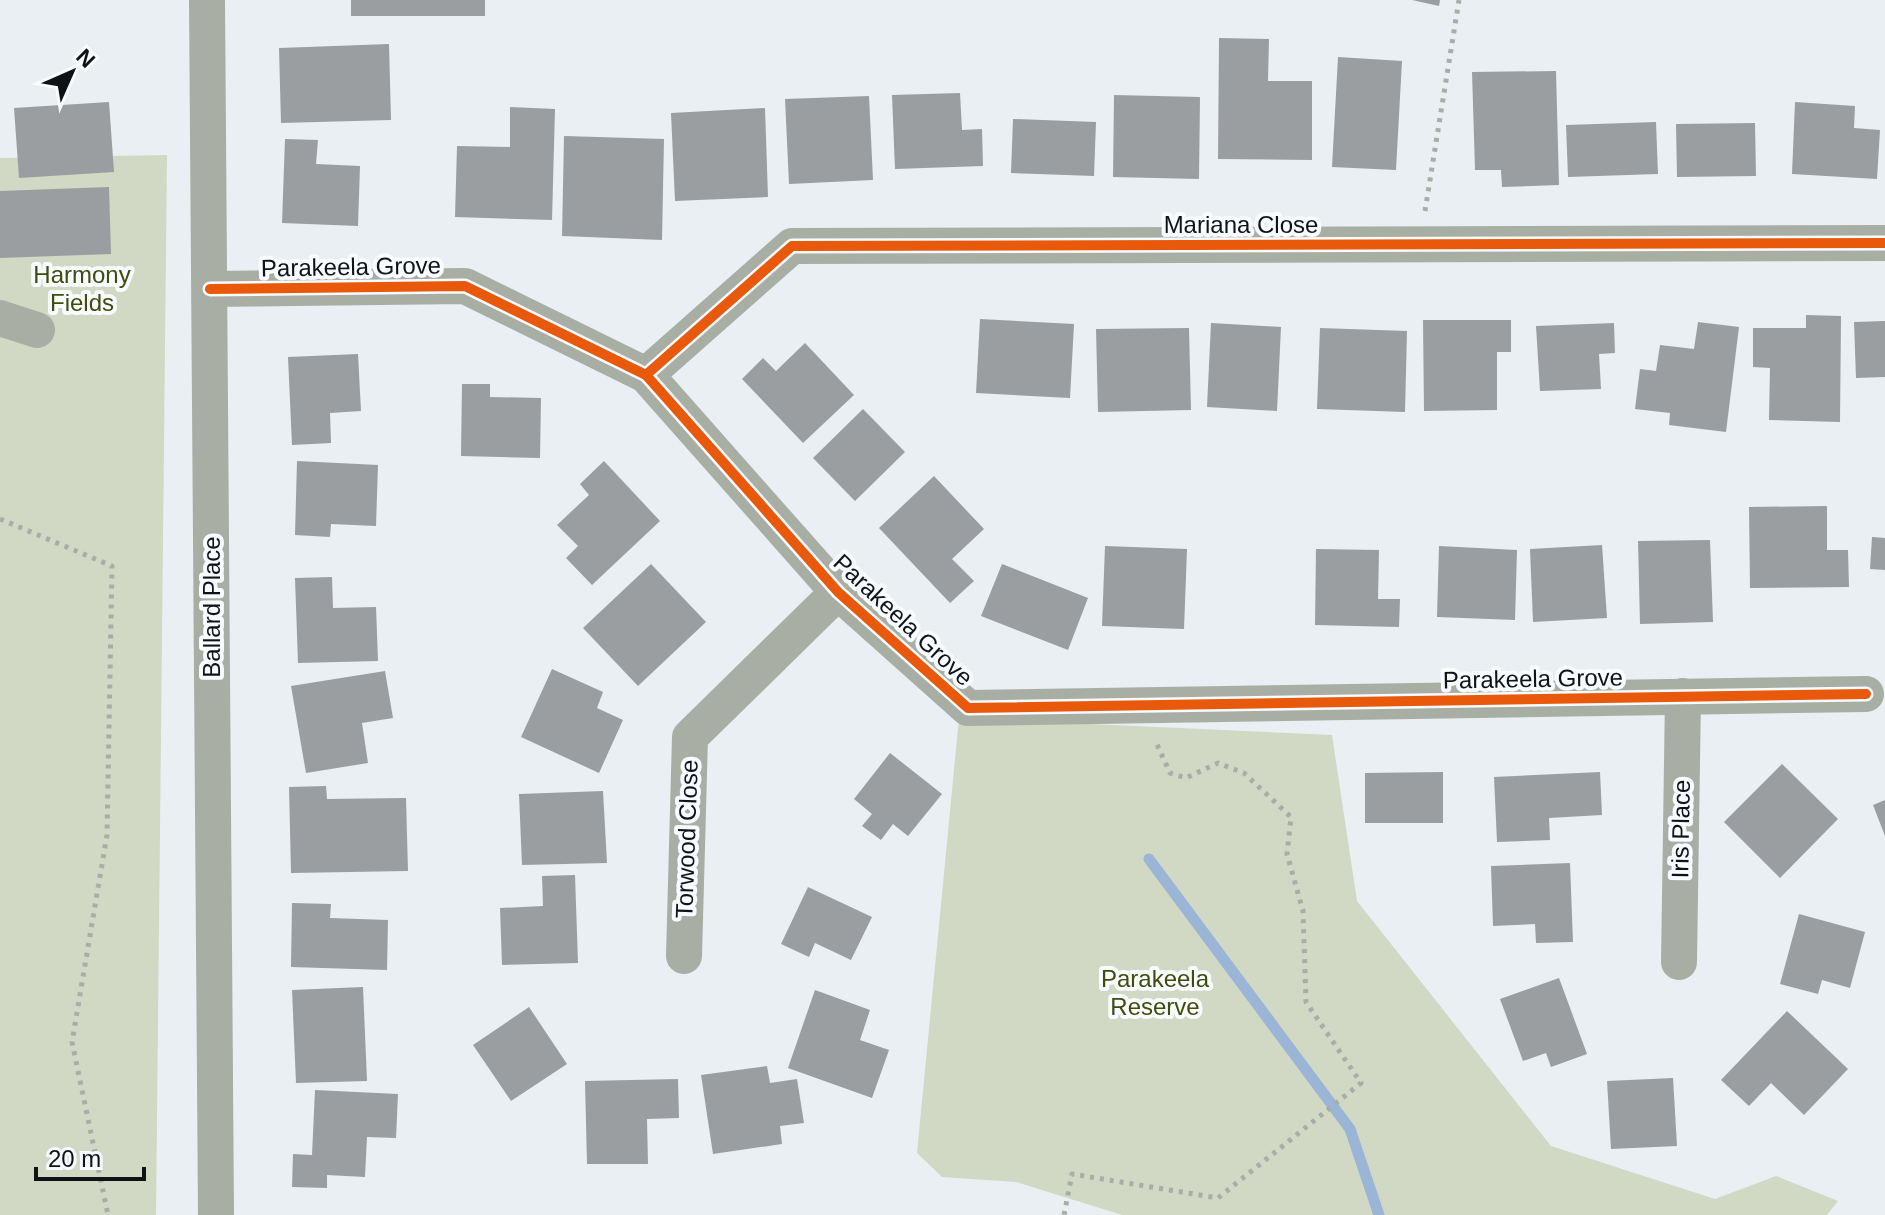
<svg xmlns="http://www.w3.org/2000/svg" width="1885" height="1215" font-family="Arial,sans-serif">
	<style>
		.green { fill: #d1d8c4 }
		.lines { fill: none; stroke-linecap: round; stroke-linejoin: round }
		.stream { stroke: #9ab5d5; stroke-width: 11 }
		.building { fill: #9a9ea1 }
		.path { stroke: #a9ada8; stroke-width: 5; stroke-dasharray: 4 6; stroke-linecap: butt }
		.street { stroke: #a9aea4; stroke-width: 36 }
		.cycleway-casing { stroke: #f8fbff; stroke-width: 15 }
		.cycleway { stroke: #e8590c; stroke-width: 10 }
		.labels { text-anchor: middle; stroke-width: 8; stroke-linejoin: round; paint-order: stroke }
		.street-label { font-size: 24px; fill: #101316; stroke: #f8fbff }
		.park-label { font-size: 24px; fill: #414b0a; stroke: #f8fbff }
	</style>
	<rect width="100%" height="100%" fill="#eaeff4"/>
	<g class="green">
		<polygon points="167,155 156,1215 0,1215 0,158"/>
		<polygon points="959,718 1332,735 1357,901 1551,1146 1715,1199 1776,1176 1838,1201 1827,1215 1122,1215 1016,1182 942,1177 917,1153"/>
	</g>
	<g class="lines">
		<polyline class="stream" points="1149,859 1350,1129 1379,1215"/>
	</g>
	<g class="building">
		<rect x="351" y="0" width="134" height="16"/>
		<polygon points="1412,0 1440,0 1439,6"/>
		<polygon points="1219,38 1269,39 1268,81 1312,81 1312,160 1218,159"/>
		<polygon points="389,44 391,120 281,123 279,48"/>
		<polygon points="1338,57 1402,61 1396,170 1332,167"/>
		<polygon points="1556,71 1559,185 1502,187 1501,170 1475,170 1472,72"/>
		<polygon points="960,93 962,130 982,129 983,166 895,169 892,95"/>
		<polygon points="1114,95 1200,97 1199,179 1113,177"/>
		<polygon points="869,96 873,180 789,184 785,99"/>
		<polygon points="109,102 114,172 19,178 14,108"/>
		<polygon points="1795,102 1855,106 1854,128 1880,130 1877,179 1792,174"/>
		<polygon points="510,107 555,109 552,220 455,217 457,146 510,147"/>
		<polygon points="765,108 768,197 675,201 671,113"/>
		<polygon points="1013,119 1096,122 1094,176 1011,173"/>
		<polygon points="1656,122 1658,174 1568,177 1566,125"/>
		<polygon points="1755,123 1756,176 1677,177 1676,124"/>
		<polygon points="564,136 664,139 662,240 562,236"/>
		<polygon points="285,139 318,140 316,164 360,166 358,226 282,223"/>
		<polygon points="109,187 111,254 0,258 0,191"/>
		<polygon points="1806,315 1841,316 1840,422 1769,420 1770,368 1753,367 1753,328 1806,328"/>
		<polygon points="980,319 1074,324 1070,398 976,393"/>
		<polygon points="1423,320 1511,320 1511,352 1497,352 1497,410 1424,411"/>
		<polygon points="1885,321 1885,377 1856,378 1854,322"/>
		<polygon points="1698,322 1739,327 1726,432 1669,425 1670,413 1635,409 1640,369 1656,371 1660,345 1694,349"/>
		<polygon points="1211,323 1281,327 1277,411 1207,407"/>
		<polygon points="1614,323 1615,353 1599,354 1601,389 1540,391 1536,326"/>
		<polygon points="1189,328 1191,410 1098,412 1096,329"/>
		<polygon points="1320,328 1407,331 1405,412 1317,409"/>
		<polygon points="805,343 854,395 803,443 742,379 763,358 776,371"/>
		<polygon points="358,354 361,411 330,413 331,443 292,445 288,357"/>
		<polygon points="462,384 490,384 490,397 541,398 540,458 461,456"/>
		<polygon points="863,409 905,452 855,501 813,458"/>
		<polygon points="297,461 378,465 376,526 331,524 330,537 295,535"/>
		<polygon points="604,461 660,521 592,585 566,558 578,546 557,525 589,495 580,484"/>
		<polygon points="934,476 984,529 952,559 974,581 950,603 879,528"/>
		<polygon points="1827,506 1827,550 1848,550 1849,587 1750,588 1749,507"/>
		<polygon points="1872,537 1885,538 1885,570 1870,569"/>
		<polygon points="1710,540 1713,622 1640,624 1638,541"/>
		<polygon points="1602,545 1607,618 1533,622 1530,549"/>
		<polygon points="1105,546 1187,549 1184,629 1102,626"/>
		<polygon points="1439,546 1517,550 1515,620 1437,617"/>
		<polygon points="1316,549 1379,550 1378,599 1400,599 1399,627 1315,625"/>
		<polygon points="651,564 706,622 638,686 583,628"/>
		<polygon points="1002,564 1088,598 1068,650 981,616"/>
		<polygon points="332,577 333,608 376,607 378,661 298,663 295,578"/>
		<polygon points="552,669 603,692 597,708 623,720 599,773 521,737"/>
		<polygon points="385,671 393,718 362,723 368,763 306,773 291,686"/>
		<polygon points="890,753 942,794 908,836 893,824 881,840 862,826 872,814 854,799"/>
		<polygon points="1782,764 1838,819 1780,878 1724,822"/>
		<polygon points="1443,772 1443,823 1365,823 1365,773"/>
		<polygon points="1600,772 1602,815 1549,818 1550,840 1497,842 1494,777"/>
		<polygon points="326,786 327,799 406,798 408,871 291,873 289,787"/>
		<polygon points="603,791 607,863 522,865 519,794"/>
		<polygon points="1885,800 1885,836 1873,805"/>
		<polygon points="1570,863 1573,942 1536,943 1535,924 1493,926 1491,866"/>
		<polygon points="575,875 578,963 502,965 500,908 543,906 542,876"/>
		<polygon points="808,887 872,917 851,960 815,943 809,957 781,944"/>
		<polygon points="292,903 331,904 330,918 388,920 387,970 291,967"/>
		<polygon points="1799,914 1865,932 1850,988 1822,980 1818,994 1780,984"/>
		<polygon points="1559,978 1587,1054 1551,1067 1546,1053 1523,1061 1500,999"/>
		<polygon points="363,987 367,1081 296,1083 292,990"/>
		<polygon points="815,990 870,1010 860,1040 889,1050 872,1098 788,1068"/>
		<polygon points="529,1007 567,1064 511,1101 473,1045"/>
		<polygon points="1787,1011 1848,1069 1804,1115 1771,1083 1749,1106 1721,1080"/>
		<polygon points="767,1066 770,1083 797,1079 804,1123 780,1126 782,1144 713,1154 701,1075"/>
		<polygon points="1673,1078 1677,1146 1611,1149 1607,1081"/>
		<polygon points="678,1079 679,1118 647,1119 648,1164 587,1164 585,1081"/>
		<polygon points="315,1090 398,1094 396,1138 367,1137 365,1177 327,1175 327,1188 292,1187 293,1154 312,1155"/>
	</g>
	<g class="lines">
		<g class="path">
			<polyline points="1425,211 1459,0"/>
			<polyline points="0,519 112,566 107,835 72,1042 108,1215"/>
			<polyline points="1064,1215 1072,1174 1218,1198 1361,1083 1306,1002 1303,911 1287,854 1291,817 1244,773 1218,763 1186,778 1170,773 1155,740"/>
		</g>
		<g class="street">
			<polyline points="207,0 216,1215"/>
			<polyline points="210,289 465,286 646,375 838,592 968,708 1866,694"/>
			<polyline points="0,318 37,330"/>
			<polyline points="646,375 792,246 1885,243"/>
			<polyline points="684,956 690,737 838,592"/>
			<polyline points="1679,962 1683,696"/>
		</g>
		<g class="cycleway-casing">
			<g id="cycleway">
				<polyline points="210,289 465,286 646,375 838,592 968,708 1866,694"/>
				<polyline points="646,375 792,246 1885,243"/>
			</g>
		</g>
		<use href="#cycleway" class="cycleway"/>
	</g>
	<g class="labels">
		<g class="street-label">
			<text x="1241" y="233">Mariana Close</text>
			<text transform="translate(351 267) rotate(-1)" y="8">Parakeela Grove</text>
			<text transform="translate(212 607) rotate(-90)" y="8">Ballard Place</text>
			<text transform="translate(903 620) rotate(43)" y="8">Parakeela Grove</text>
			<text transform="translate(1533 679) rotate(-1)" y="8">Parakeela Grove</text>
			<text transform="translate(1681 829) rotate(-89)" y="8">Iris Place</text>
			<text transform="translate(687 839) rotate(-88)" y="8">Torwood Close</text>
		</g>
		<g class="park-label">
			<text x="82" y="283">Harmony<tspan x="82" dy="28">Fields</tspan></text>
			<text x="1155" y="987">Parakeela<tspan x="1155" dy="28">Reserve</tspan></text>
		</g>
	</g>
	<g transform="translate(72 72) rotate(45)" stroke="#f8fbff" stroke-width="6" paint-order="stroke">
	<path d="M0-6L14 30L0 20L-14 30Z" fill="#101316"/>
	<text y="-12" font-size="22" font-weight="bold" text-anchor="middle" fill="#101316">N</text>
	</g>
	<path d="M36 1167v12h108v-12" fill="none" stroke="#101316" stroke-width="4"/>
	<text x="48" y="1167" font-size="24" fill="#101316" stroke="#f8fbff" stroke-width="6" paint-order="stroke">20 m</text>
</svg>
